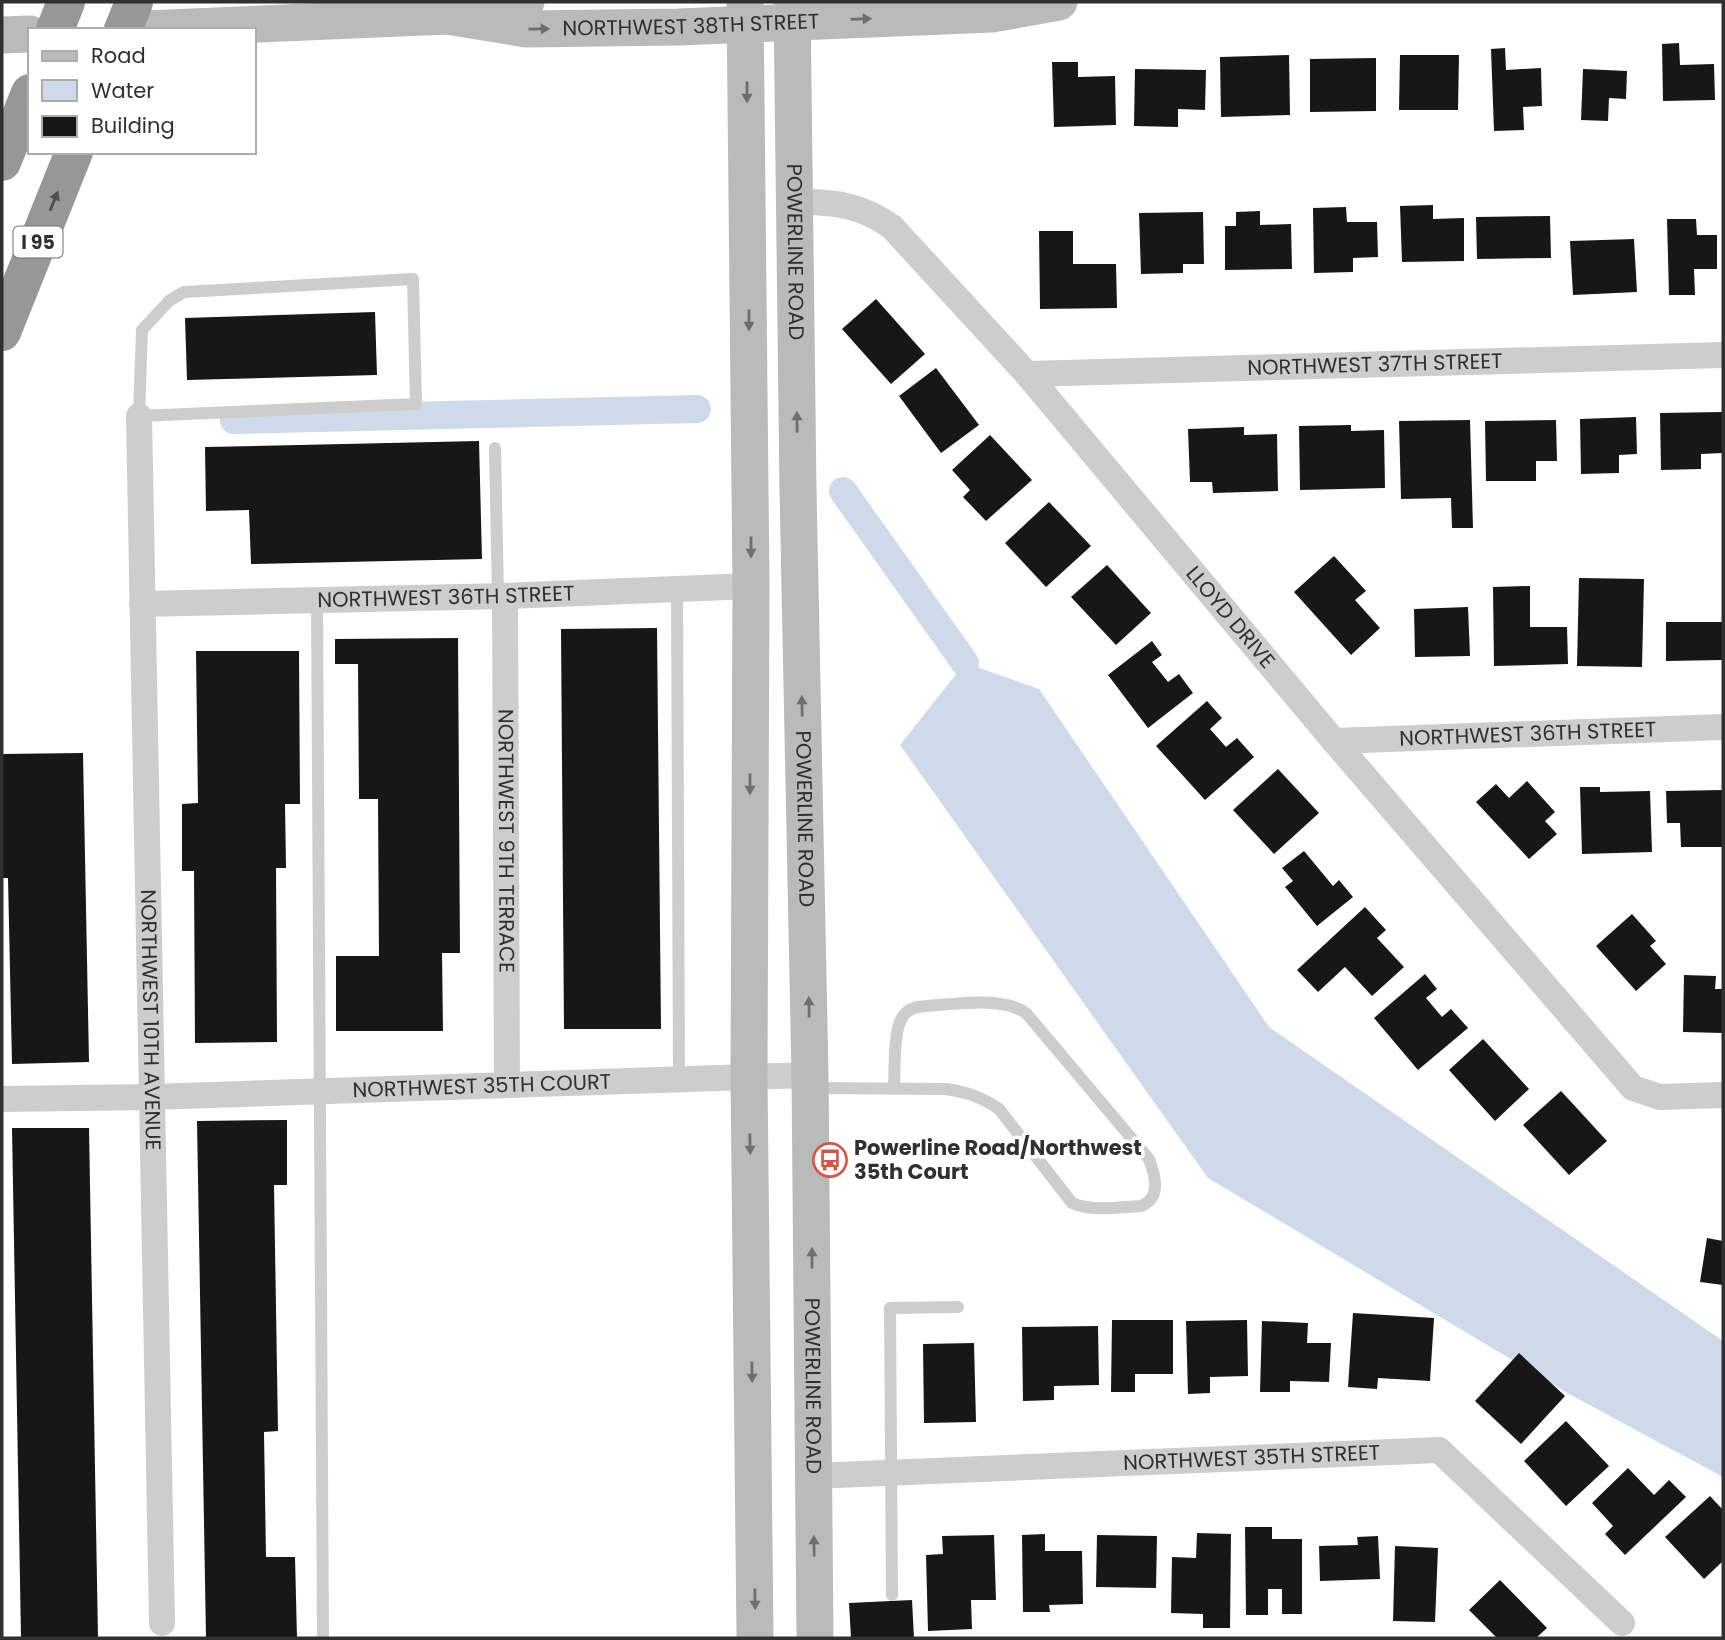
<svg xmlns="http://www.w3.org/2000/svg" width="1725" height="1640" font-family="Poppins,sans-serif">
	<style>
		.water { fill: #cedae9 }
		.lines { fill: none; stroke-linecap: round; stroke-linejoin: round }
		.canal { stroke: #cedae9; stroke-width: 28 }
		.building { fill: #171717 }
		.lane { stroke: #cdcdcd; stroke-width: 12 }
		.street { stroke: #cdcdcd; stroke-width: 26 }
		.secondary { stroke: #bababa; stroke-width: 37 }
		.highway { stroke: #979797; stroke-width: 38 }
		.oneway { fill: #6e6e6e }
		.oneway2 { fill: #4f4f4f }
		.labels { text-anchor: middle; stroke-width: 7; stroke-linejoin: round; paint-order: stroke }
		.shield { fill: #fff; stroke: #6e6e6e; stroke-width: 2 }
		.shield-label { font-size: 19px; font-weight: bold; fill: #303030 }
		.street-label { font-size: 21px; fill: #303030; stroke: #fff }
		.poi-label { font-size: 21px; font-weight: bold; fill: #303030; stroke: #fff; text-anchor: start }
	</style>
	<rect width="100%" height="100%" fill="#fff"/>
	<polygon class="water" points="965,663 1039,689 1269,1027 1723,1341 1723,1477 1569,1394 1208,1178 900,745"/>
	<g class="lines">
		<g class="canal">
			<polyline points="234,420 697,409"/>
			<polyline points="843,491 965,663"/>
		</g>
	</g>
	<g class="building">
		<polygon points="1679,43 1680,65 1714,64 1715,100 1663,101 1662,44"/>
		<polygon points="1505,48 1506,70 1541,68 1542,106 1523,107 1524,130 1494,131 1491,49"/>
		<polygon points="1289,55 1290,115 1221,117 1220,57"/>
		<polygon points="1400,55 1459,55 1458,110 1399,110"/>
		<polygon points="1376,58 1376,111 1310,112 1310,59"/>
		<polygon points="1052,62 1078,62 1078,77 1115,76 1116,125 1054,127"/>
		<polygon points="1135,69 1206,70 1205,110 1178,109 1178,127 1134,126"/>
		<polygon points="1583,69 1627,71 1626,99 1609,98 1608,121 1581,120"/>
		<polygon points="1433,205 1433,219 1464,218 1464,261 1402,262 1400,206"/>
		<polygon points="1346,207 1347,222 1377,222 1378,257 1353,258 1353,272 1314,273 1313,208"/>
		<polygon points="1260,211 1260,225 1291,224 1292,269 1225,270 1225,226 1236,226 1236,212"/>
		<polygon points="1203,212 1204,264 1183,264 1183,273 1141,274 1139,213"/>
		<polygon points="1550,216 1551,258 1477,259 1476,217"/>
		<polygon points="1667,219 1696,219 1697,235 1717,235 1717,269 1694,269 1695,295 1669,295"/>
		<polygon points="1039,231 1073,231 1073,264 1116,264 1117,308 1040,309"/>
		<polygon points="1634,239 1637,292 1573,295 1570,241"/>
		<polygon points="876,299 925,354 891,384 842,329"/>
		<polygon points="375,312 377,375 187,380 185,318"/>
		<polygon points="936,368 979,425 941,453 899,396"/>
		<polygon points="1723,412 1723,453 1701,454 1701,469 1661,470 1660,413"/>
		<polygon points="1636,417 1637,454 1619,455 1619,473 1581,474 1580,419"/>
		<polygon points="1470,420 1473,528 1452,528 1451,498 1401,499 1399,421"/>
		<polygon points="1556,420 1557,461 1536,461 1536,481 1486,481 1485,421"/>
		<polygon points="1351,425 1351,431 1384,430 1385,488 1300,490 1299,426"/>
		<polygon points="1244,427 1244,435 1277,434 1278,491 1213,493 1212,482 1190,482 1188,429"/>
		<polygon points="990,435 1032,480 986,521 963,497 970,490 952,470"/>
		<polygon points="479,441 482,559 251,564 249,510 206,511 205,447"/>
		<polygon points="1049,502 1091,546 1046,587 1005,543"/>
		<polygon points="1334,556 1366,591 1355,600 1380,628 1351,655 1294,592"/>
		<polygon points="1107,565 1151,613 1116,645 1071,597"/>
		<polygon points="1579,578 1644,579 1642,667 1577,666"/>
		<polygon points="1530,586 1530,627 1567,627 1568,664 1494,666 1493,587"/>
		<polygon points="1468,607 1470,656 1415,657 1414,609"/>
		<polygon points="1666,622 1723,622 1723,660 1666,661"/>
		<polygon points="657,628 661,1029 564,1029 561,629"/>
		<polygon points="458,638 460,953 442,953 443,1031 336,1031 336,956 379,956 378,799 359,799 358,664 335,664 335,639"/>
		<polygon points="1152,641 1162,655 1152,662 1168,682 1179,674 1193,693 1148,728 1108,675"/>
		<polygon points="196,651 299,651 300,804 285,804 286,868 276,868 277,1042 195,1043 194,871 182,871 182,804 198,803"/>
		<polygon points="1207,701 1222,718 1210,729 1226,747 1237,738 1254,757 1205,800 1156,746"/>
		<polygon points="83,753 89,1062 12,1064 8,878 2,878 2,754"/>
		<polygon points="1278,769 1319,813 1274,854 1233,810"/>
		<polygon points="1527,781 1555,812 1545,821 1557,834 1529,859 1476,802 1496,784 1509,798"/>
		<polygon points="1580,787 1600,787 1600,792 1650,791 1652,852 1582,854"/>
		<polygon points="1723,790 1723,847 1681,847 1680,823 1667,823 1666,791"/>
		<polygon points="1304,851 1333,886 1339,880 1353,897 1317,926 1285,887 1293,881 1282,868"/>
		<polygon points="1365,907 1386,930 1377,938 1404,967 1372,996 1345,967 1318,992 1297,970"/>
		<polygon points="1632,914 1656,941 1650,946 1666,964 1636,991 1596,946"/>
		<polygon points="1425,974 1437,989 1426,998 1442,1017 1451,1009 1468,1028 1418,1070 1374,1018"/>
		<polygon points="1684,975 1716,976 1715,989 1723,989 1723,1033 1683,1032"/>
		<polygon points="1483,1039 1529,1089 1495,1121 1449,1070"/>
		<polygon points="1561,1091 1607,1141 1569,1175 1523,1125"/>
		<polygon points="287,1120 287,1185 274,1185 278,1431 264,1432 266,1557 295,1557 297,1638 206,1638 197,1121"/>
		<polygon points="12,1128 89,1128 98,1638 21,1638"/>
		<polygon points="1707,1238 1723,1241 1723,1285 1700,1282"/>
		<polygon points="1353,1313 1434,1318 1430,1381 1378,1378 1377,1389 1348,1387"/>
		<polygon points="1112,1320 1173,1320 1173,1374 1135,1374 1135,1392 1111,1392"/>
		<polygon points="1247,1320 1248,1376 1210,1377 1210,1393 1188,1394 1186,1321"/>
		<polygon points="1262,1321 1308,1323 1307,1343 1331,1343 1329,1382 1290,1381 1290,1392 1260,1392"/>
		<polygon points="1098,1326 1099,1385 1054,1386 1054,1400 1023,1401 1022,1327"/>
		<polygon points="974,1343 976,1422 924,1423 923,1344"/>
		<polygon points="1519,1353 1565,1396 1521,1444 1475,1401"/>
		<polygon points="1566,1421 1609,1466 1566,1506 1524,1461"/>
		<polygon points="1628,1468 1654,1495 1669,1480 1686,1497 1625,1555 1605,1534 1613,1526 1592,1503"/>
		<polygon points="1710,1496 1723,1510 1723,1561 1704,1579 1665,1537"/>
		<polygon points="1245,1527 1272,1527 1272,1539 1302,1539 1302,1614 1282,1614 1282,1589 1268,1589 1268,1615 1246,1615"/>
		<polygon points="1197,1533 1231,1534 1230,1628 1203,1628 1203,1614 1171,1613 1172,1557 1196,1558"/>
		<polygon points="1045,1534 1045,1551 1082,1551 1083,1604 1049,1605 1050,1612 1023,1612 1022,1535"/>
		<polygon points="994,1535 996,1600 971,1600 972,1629 928,1631 926,1555 943,1554 942,1536"/>
		<polygon points="1097,1535 1157,1536 1156,1588 1096,1587"/>
		<polygon points="1378,1536 1380,1579 1320,1581 1319,1546 1358,1545 1357,1537"/>
		<polygon points="1395,1546 1438,1548 1435,1622 1393,1621"/>
		<polygon points="1500,1580 1547,1628 1536,1638 1497,1638 1469,1610"/>
		<polygon points="912,1600 914,1638 851,1638 849,1603"/>
	</g>
	<g class="lines">
		<g class="lane">
			<polygon points="413,279 416,404 139,416 142,330 169,301 184,292"/>
			<polyline points="495,448 498,596"/>
			<polyline points="677,589 679,1078"/>
			<polyline points="317,600 323,1638"/>
			<path d="M814 1088 946 1089C967 1092 981 1097 999 1109L1072 1203C1093 1212 1119 1207 1141 1206 1162 1198 1155 1175 1149 1159L1026 1013C1001 995 947 1005 917 1007 911 1009 906 1011 903 1016 893 1030 895 1070 894 1088"/>
			<polyline points="892,1595 890,1308 958,1307"/>
		</g>
		<g class="street">
			<path id="s1" d="M794 201C833 203 859 203 892 227L1027 374 1334 741 1633 1088 1660 1097 1723 1095"/>
			<path id="s2" d="M1027 374 1723 355"/>
			<path id="s3" d="M139 416 162 1623"/>
			<path id="s4" d="M505 596 507 1084"/>
			<path id="s5" d="M142 604 505 596 751 586"/>
			<path id="s6" d="M1334 741 1723 727"/>
			<path id="s7" d="M2 1099 152 1097 810 1075"/>
			<path id="s8" d="M813 1476 1439 1450 1622 1623"/>
		</g>
		<g class="secondary">
			<polyline points="745,2 751,586 749,1076 755,1638"/>
			<path id="s9" d="M792 2 798 490 810 1075 815 1638"/>
			<path id="s10" d="M447 16 526 29 679 27 992 14 1059 2"/>
			<polyline points="122,30 447,16 526,2"/>
			<polyline points="2,35 30,34"/>
		</g>
		<g class="highway">
			<polyline points="55,30 66,2"/>
			<polyline points="123,30 134,2"/>
			<polyline points="2,162 30,93"/>
			<polyline points="2,332 74,152"/>
		</g>
	</g>
	<defs><path id="oneway-solid" d="M-6-.8H1V-3.2L6.5 0L1 3.2V.8H-6Z" transform="scale(1.75)"/></defs>
	<g class="oneway">
		<use href="#oneway-solid" transform="translate(861 19) rotate(-2)"/>
		<use href="#oneway-solid" transform="translate(539 29) rotate(-1)"/>
		<use href="#oneway-solid" transform="translate(747 92) rotate(90)"/>
		<use href="#oneway-solid" transform="translate(749 320) rotate(90)"/>
		<use href="#oneway-solid" transform="translate(797 422) rotate(-91)"/>
		<use href="#oneway-solid" transform="translate(751 547) rotate(90)"/>
		<use href="#oneway-solid" transform="translate(802 706) rotate(-91)"/>
		<use href="#oneway-solid" transform="translate(750 784) rotate(90)"/>
		<use href="#oneway-solid" transform="translate(809 1007) rotate(-91)"/>
		<use href="#oneway-solid" transform="translate(750 1144) rotate(89)"/>
		<use href="#oneway-solid" transform="translate(812 1258) rotate(-90)"/>
		<use href="#oneway-solid" transform="translate(752 1372) rotate(89)"/>
		<use href="#oneway-solid" transform="translate(814 1546) rotate(-91)"/>
		<use href="#oneway-solid" transform="translate(755 1599) rotate(89)"/>
	</g>
	<use class="oneway2" href="#oneway-solid" transform="translate(54 201) rotate(-68)"/>
	<defs>
		<g id="bus-ring" transform="scale(1.75)"><circle r="9.5" fill="#fff" stroke="#d15748" stroke-width="1.5"/><path d="M-5-6H5V4H4V6H2V4H-2V6H-4V4H-5ZM-3.5-4V0h7V-4ZM-3.5 1.2v1.5H-2V1.2ZM2 1.2v1.5H3.5V1.2Z" fill="#d15748"/></g>
	</defs>
	<g fill-rule="evenodd">
		<use href="#bus-ring" x="830" y="1160"/>
	</g>
	<g class="labels">
		<rect class="shield" x="13.5" y="226.5" width="49" height="31" rx="5"/>
		<g class="shield-label">
			<text x="38" y="249">I 95</text>
		</g>
		<g class="street-label">
			<text dy="7" stroke="none"><textPath href="#s10" startOffset="245">NORTHWEST 38TH STREET</textPath></text>
			<text dy="7" stroke="none"><textPath href="#s9" startOffset="250">POWERLINE ROAD</textPath></text>
			<text dy="7" stroke="none"><textPath href="#s2" startOffset="348">NORTHWEST 37TH STREET</textPath></text>
			<text dy="7" stroke="none"><textPath href="#s5" startOffset="304">NORTHWEST 36TH STREET</textPath></text>
			<text dy="7" stroke="none"><textPath href="#s1" startOffset="620">LLOYD DRIVE</textPath></text>
			<text dy="7" stroke="none"><textPath href="#s6" startOffset="194">NORTHWEST 36TH STREET</textPath></text>
			<text dy="7" stroke="none"><textPath href="#s9" startOffset="817">POWERLINE ROAD</textPath></text>
			<text dy="7" stroke="none"><textPath href="#s4" startOffset="245">NORTHWEST 9TH TERRACE</textPath></text>
			<text dy="7" stroke="none"><textPath href="#s3" startOffset="604">NORTHWEST 10TH AVENUE</textPath></text>
			<text dy="7" stroke="none"><textPath href="#s7" startOffset="480">NORTHWEST 35TH COURT</textPath></text>
			<text dy="7" stroke="none"><textPath href="#s9" startOffset="1384">POWERLINE ROAD</textPath></text>
			<text dy="7" stroke="none"><textPath href="#s8" startOffset="439">NORTHWEST 35TH STREET</textPath></text>
		</g>
		<g class="poi-label">
			<text x="854" y="1155">Powerline Road/Northwest<tspan x="854" dy="24">35th Court</tspan></text>
		</g>
	</g>
	<rect width="1725" height="1640" fill="none" stroke="#303030" stroke-width="7"/>
	<rect x="28" y="28" width="228" height="126" fill="#ffffff" stroke="#acacac" stroke-width="2"/>
	<rect x="42" y="51" width="35" height="10" fill="#bababa" stroke="#acacac" stroke-width="2"/>
	<text x="91" y="63" font-size="21" fill="#303030">Road</text>
	<rect x="42" y="80" width="35" height="21" fill="#cedae9" stroke="#acacac" stroke-width="2"/>
	<text x="91" y="98" font-size="21" fill="#303030">Water</text>
	<rect x="42" y="116" width="35" height="21" fill="#171717" stroke="#acacac" stroke-width="2"/>
	<text x="91" y="133" font-size="21" fill="#303030">Building</text>
</svg>
